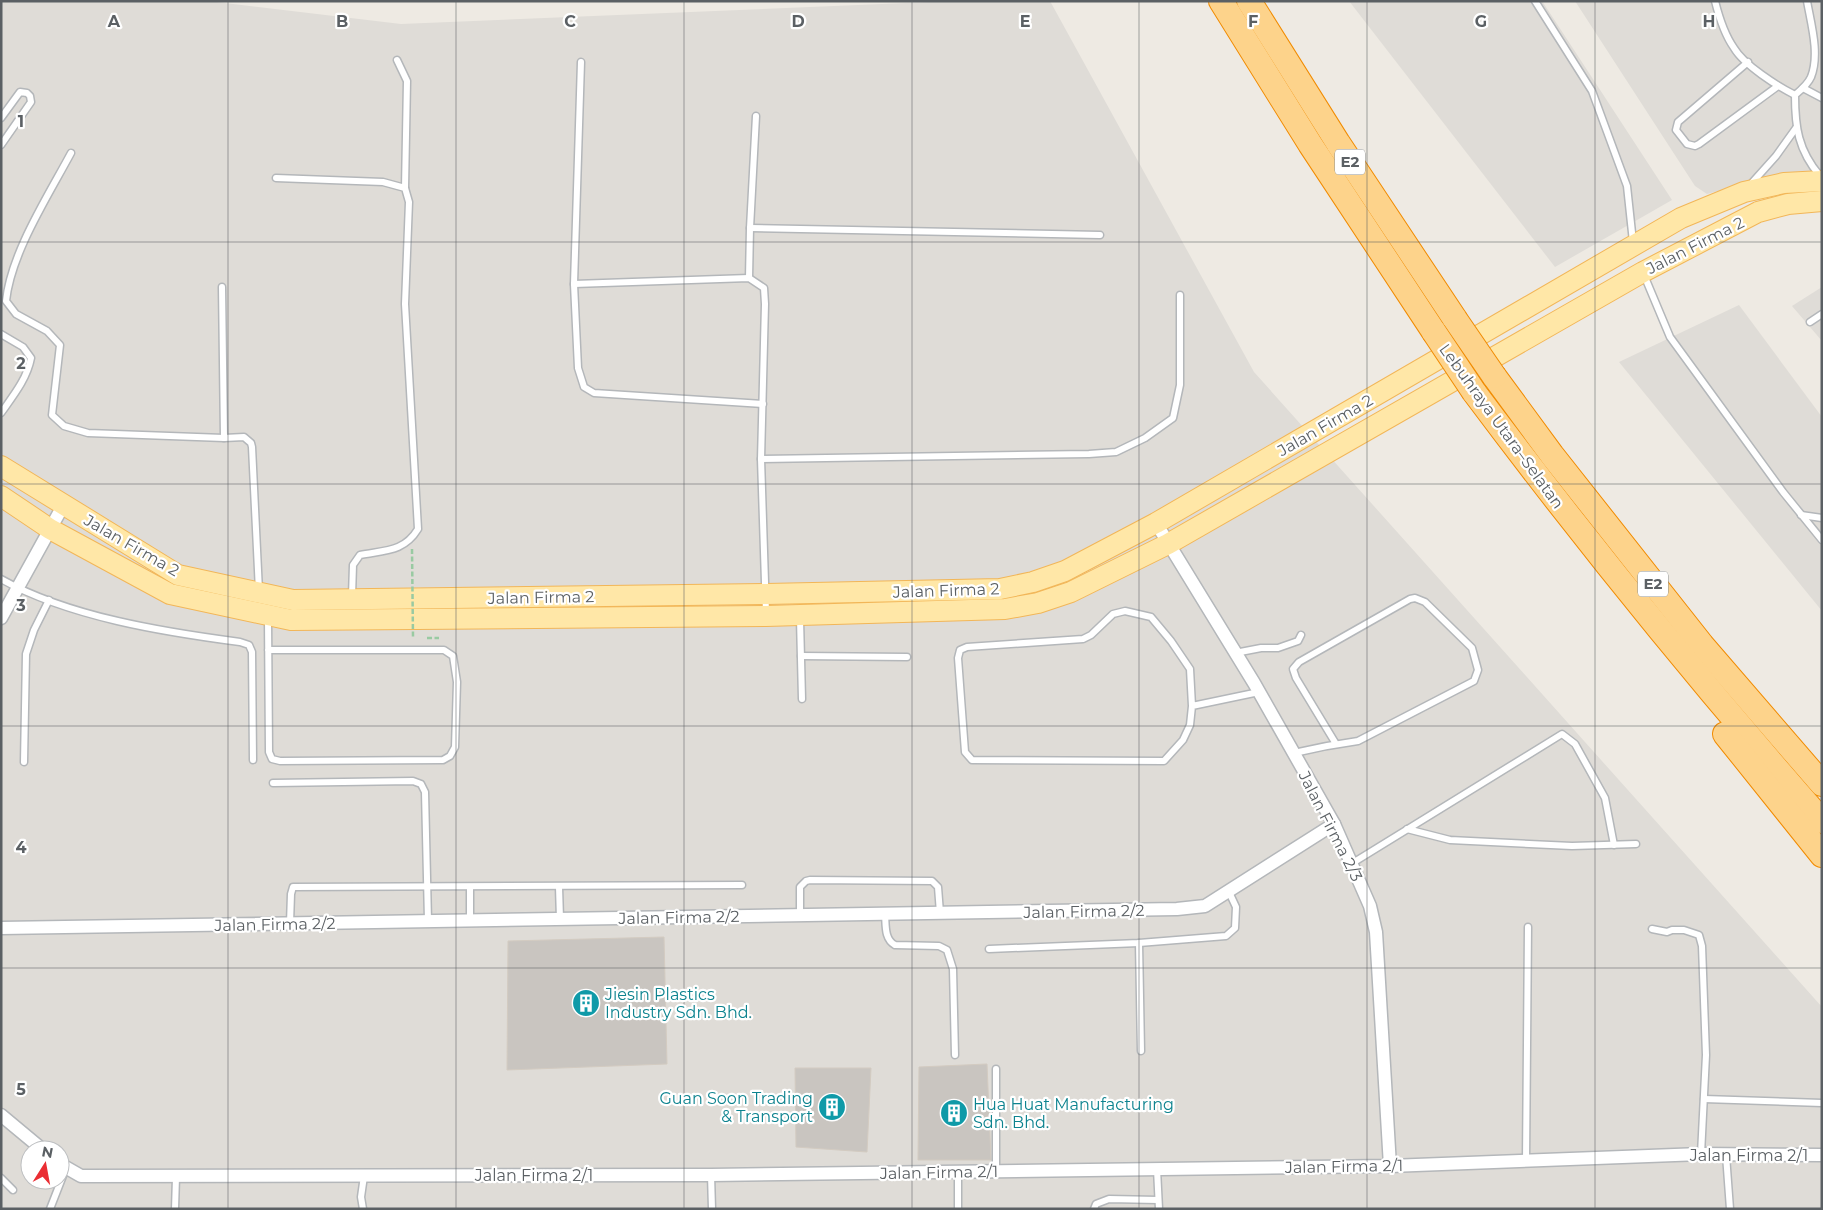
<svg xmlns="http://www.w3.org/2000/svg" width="1823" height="1210" font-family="Montserrat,sans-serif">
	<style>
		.industrial { fill: #dfdcd7; fill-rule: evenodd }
		.building { fill: #c9c5c0; stroke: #d3cbc1 }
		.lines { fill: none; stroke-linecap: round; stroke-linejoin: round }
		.lane-casing { stroke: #b4b7ba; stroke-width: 9 }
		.street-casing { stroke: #b4b7ba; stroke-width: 15 }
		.primary-casing { stroke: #f2b658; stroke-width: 22 }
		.highway-casing { stroke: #f18b00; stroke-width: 26 }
		.path { stroke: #99caa2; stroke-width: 2.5; stroke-dasharray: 5 2.5; stroke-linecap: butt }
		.lane { stroke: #fff; stroke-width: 6 }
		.street { stroke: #fff; stroke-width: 12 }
		.primary { stroke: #ffe7a7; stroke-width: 20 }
		.highway { stroke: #fdd38b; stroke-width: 24 }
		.highway-bridge-casing { stroke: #f18b00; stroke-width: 26; stroke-linecap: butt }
		.path-bridge { stroke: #99caa2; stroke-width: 2.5; stroke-dasharray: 5 2.5; stroke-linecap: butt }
		.highway-bridge { stroke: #fdd38b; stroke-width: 24 }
		.grid { fill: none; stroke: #5b6064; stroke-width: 1; stroke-opacity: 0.55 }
		.labels { text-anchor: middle; stroke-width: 4.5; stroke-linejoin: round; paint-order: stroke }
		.shield { fill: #fff; stroke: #8c9092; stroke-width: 1 }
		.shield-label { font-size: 15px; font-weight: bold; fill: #5b6064 }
		.street-label { font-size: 16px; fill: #5b6064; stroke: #fff }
		.culture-label { font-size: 16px; fill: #0d838f; stroke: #fff; text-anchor: start }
		.grid-label { font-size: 16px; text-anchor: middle; font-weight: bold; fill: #5b6064; stroke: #fff; stroke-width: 4.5; stroke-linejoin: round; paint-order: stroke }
	</style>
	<rect width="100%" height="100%" fill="#eeeae3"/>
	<g class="industrial">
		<path d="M1 1H208L401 24 954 1H1050L1254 372 1822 1007V1209H1ZM30 1150H60V1180H30Z"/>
		<polygon points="1349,1 1542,1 1672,200 1555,267"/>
		<polygon points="1575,1 1822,1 1822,172 1788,172 1707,194 1695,186"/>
		<polygon points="1822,287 1822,341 1792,306"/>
		<polygon points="1739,305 1822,417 1822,611 1619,362"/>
	</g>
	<g class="building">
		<polygon points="664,937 667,1064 507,1070 508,941"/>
		<polygon points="987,1064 991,1160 918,1160 919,1067"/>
		<polygon points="795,1068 871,1068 867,1152 796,1147"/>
	</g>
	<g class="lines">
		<g class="lane-casing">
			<g id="lane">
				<polyline points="1535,1 1592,91 1627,186 1633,242"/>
				<path d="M1715 1C1719 17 1724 34 1734 48 1744 65 1777 86 1795 95"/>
				<path d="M1807 1C1811 24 1820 54 1811 77 1808 84 1801 90 1795 95 1795 127 1798 150 1820 176"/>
				<polyline points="397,60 407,81 405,188"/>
				<polyline points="581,62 574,284 578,368 584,387 594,393 763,404"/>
				<polyline points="1748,62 1678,122 1676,130 1687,144 1695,146 1699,144 1778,86"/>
				<polyline points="1803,88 1822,98"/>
				<polyline points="1,118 20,92 27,93 30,96 31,102 1,145"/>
				<path d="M71 153C48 196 11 253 6 301L16 314 47 331 60 345 52 415 64 426 88 433 224 438"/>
				<path d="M276 178 383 182 405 188 409 202 405 304 418 529C404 552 385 550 360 555L353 565 352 596"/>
				<polyline points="1750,185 1776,156 1796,128"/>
				<polyline points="750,228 1100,235"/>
				<polyline points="1644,275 1670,337 1783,492 1822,540"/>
				<polyline points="749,278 750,228 756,116"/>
				<polyline points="574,284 749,278 764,288 765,304 761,459 766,613"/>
				<polyline points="222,287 224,438 244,437 251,443 252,447 259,591"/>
				<polyline points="1810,322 1822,314"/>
				<path d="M1 334 23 347 31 358C27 379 13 396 1 413"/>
				<polyline points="761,459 1089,454 1116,452 1145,438 1173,418 1180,385 1180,295"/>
				<polyline points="1801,515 1822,518"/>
				<path d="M1 579C69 617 164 632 240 642L249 645 252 652 253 760"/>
				<polyline points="268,619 269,752 272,759 280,761 443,760 450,756 455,747 457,682 453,656 444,650 268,650"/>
				<polyline points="800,619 802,699"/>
				<polyline points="1235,653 1261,648 1278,648 1298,641 1301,635"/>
				<polyline points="801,656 907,657"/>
				<polyline points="1192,706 1190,669 1171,641 1151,617 1125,611 1113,614 1091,635 1083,639 967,647 960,650 958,658 965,752 972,760 1164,761 1183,740 1190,725 1192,706 1259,692"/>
				<path d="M1294 753C1315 748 1336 744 1358 741L1474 681 1478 670 1472 648 1425 602 1415 598 1410 599 1299 662 1293 669 1296 678 1336 744"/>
				<polyline points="24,762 26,654 34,630 49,600"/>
				<polyline points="273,783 413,781 421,784 425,792 428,921"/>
				<polyline points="1407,829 1450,840 1572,846 1636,844"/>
				<polyline points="1351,864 1562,734 1575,744 1605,798 1614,845"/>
				<polyline points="559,887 560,919"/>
				<path d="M885 914C886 925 884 939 895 945L939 946 947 950 953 969 955 1055"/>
				<polyline points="800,915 800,887 806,881 810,880 932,881 938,887 940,913"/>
				<polyline points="470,920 470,887"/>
				<polyline points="290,923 291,894 293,887 742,885"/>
				<polyline points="1652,929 1667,932 1672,930 1684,930 1699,935 1702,946 1706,1055 1701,1154"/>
				<polyline points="1139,943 1141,1051"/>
				<polyline points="989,949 1139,943 1226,936 1235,928 1236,907 1229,892"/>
				<polyline points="1704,1099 1822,1103"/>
				<polyline points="1726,1155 1730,1209"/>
				<polyline points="1526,1161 1528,927"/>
				<polyline points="1157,1169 1159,1209"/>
				<polyline points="996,1171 996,1069"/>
				<polyline points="711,1175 712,1209"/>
				<polyline points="1,1178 13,1190"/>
				<polyline points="50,1209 66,1168"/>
				<polyline points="175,1209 176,1177"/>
				<polyline points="363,1209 361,1197 364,1176"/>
				<polyline points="958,1209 958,1172"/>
				<polyline points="1094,1209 1096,1204 1109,1199 1158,1200"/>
			</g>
		</g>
		<g class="street-casing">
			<g id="street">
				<polyline points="1156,523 1254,683 1334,824 1370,906 1376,932 1390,1166"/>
				<polyline points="1,618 64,504"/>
				<polyline points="1,928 1177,909 1205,906 1334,824"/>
				<polyline points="1,1115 43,1150"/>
				<polyline points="60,1164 81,1176 711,1175 1390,1166 1701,1154 1822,1155"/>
			</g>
		</g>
		<g class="primary-casing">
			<g id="primary">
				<polyline points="1,466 178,575 293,600 766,594 1000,589 1033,582 1065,571 1156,523 1681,218 1744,192 1784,183 1822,181"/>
				<polyline points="1,496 50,529 170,594 291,620 766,616 1005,609 1038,603 1071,592 1168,544 1643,272 1758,212 1788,204 1822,201"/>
			</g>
		</g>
		<g class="highway-casing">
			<g id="highway">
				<polyline points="1221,1 1310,144 1434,332"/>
				<polyline points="1249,1 1338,143 1455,319"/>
				<polyline points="1494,376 1552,455 1702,645 1822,784"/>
				<path d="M1474 392C1584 539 1700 682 1822 821"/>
				<polyline points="1725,734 1822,855"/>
			</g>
		</g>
		<polyline class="path" points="427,638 439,638"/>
		<use href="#lane" class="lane"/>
		<use href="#street" class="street"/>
		<use href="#primary" class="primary"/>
		<use href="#highway" class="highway"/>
		<g class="highway-bridge-casing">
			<g id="highway-bridge">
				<polyline points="1455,319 1494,376"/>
				<polyline points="1434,332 1474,392"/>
			</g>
		</g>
		<polyline class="path-bridge" points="412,549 413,637"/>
		<use href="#highway-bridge" class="highway-bridge"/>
	</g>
	<path class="grid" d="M228 1V1209M456 1V1209M684 1V1209M912 1V1209M1139 1V1209M1367 1V1209M1595 1V1209M1 242H1822M1 484H1822M1 726H1822M1 968H1822"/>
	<defs>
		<g id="building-disc" transform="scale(1.4375)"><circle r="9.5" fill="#0f9aa8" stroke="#fff"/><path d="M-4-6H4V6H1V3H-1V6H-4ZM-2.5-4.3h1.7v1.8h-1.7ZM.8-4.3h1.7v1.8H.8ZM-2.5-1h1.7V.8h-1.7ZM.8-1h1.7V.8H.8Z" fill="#fff"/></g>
	</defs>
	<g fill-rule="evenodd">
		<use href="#building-disc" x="586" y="1003"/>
		<use href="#building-disc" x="832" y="1107"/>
		<use href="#building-disc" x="954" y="1113"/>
	</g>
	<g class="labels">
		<g class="shield">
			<rect x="1335" y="149.5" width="30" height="25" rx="4"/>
			<rect x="1638" y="571.5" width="30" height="25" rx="4"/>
		</g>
		<g class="shield-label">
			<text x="1350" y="167">E2</text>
			<text x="1653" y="589">E2</text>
		</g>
		<g class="street-label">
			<text transform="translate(1695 245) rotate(-27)" y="6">Jalan Firma 2</text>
			<text transform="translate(1325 425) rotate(-30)" y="6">Jalan Firma 2</text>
			<text transform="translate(1502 426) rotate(54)" y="6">Lebuhraya Utara–Selatan</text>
			<text transform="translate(132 545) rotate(30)" y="6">Jalan Firma 2</text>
			<text transform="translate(946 590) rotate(-2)" y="6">Jalan Firma 2</text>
			<text transform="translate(541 597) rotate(-1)" y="6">Jalan Firma 2</text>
			<text transform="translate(1331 826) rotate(63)" y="6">Jalan Firma 2/3</text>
			<text transform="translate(1084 911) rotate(-1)" y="6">Jalan Firma 2/2</text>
			<text transform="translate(679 917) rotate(-1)" y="6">Jalan Firma 2/2</text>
			<text transform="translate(275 924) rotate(-1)" y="6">Jalan Firma 2/2</text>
			<text x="1749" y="1161">Jalan Firma 2/1</text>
			<text transform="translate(1344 1166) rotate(-1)" y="6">Jalan Firma 2/1</text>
			<text transform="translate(939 1172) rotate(-1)" y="6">Jalan Firma 2/1</text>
			<text x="534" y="1181">Jalan Firma 2/1</text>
		</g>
		<g class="culture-label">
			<text x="605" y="1000">Jiesin Plastics<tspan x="605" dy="18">Industry Sdn. Bhd.</tspan></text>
			<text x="813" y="1104" text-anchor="end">Guan Soon Trading<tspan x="813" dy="18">&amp; Transport</tspan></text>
			<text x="973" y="1110">Hua Huat Manufacturing<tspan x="973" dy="18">Sdn. Bhd.</tspan></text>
		</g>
	</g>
	<g class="grid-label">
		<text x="114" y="27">A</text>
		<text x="342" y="27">B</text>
		<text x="570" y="27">C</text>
		<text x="798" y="27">D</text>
		<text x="1025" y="27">E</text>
		<text x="1253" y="27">F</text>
		<text x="1481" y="27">G</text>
		<text x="1709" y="27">H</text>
		<text x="21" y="127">1</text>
		<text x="21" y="369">2</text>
		<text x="21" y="611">3</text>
		<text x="21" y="853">4</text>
		<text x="21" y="1095">5</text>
	</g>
	<rect width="1823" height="1210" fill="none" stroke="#5b6064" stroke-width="5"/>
	<g transform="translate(45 1165) rotate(11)"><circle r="24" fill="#ffffff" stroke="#bdbfc1"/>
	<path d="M0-4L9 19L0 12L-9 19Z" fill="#ea2d33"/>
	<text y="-8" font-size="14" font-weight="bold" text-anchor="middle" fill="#5b6064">N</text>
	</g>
</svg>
